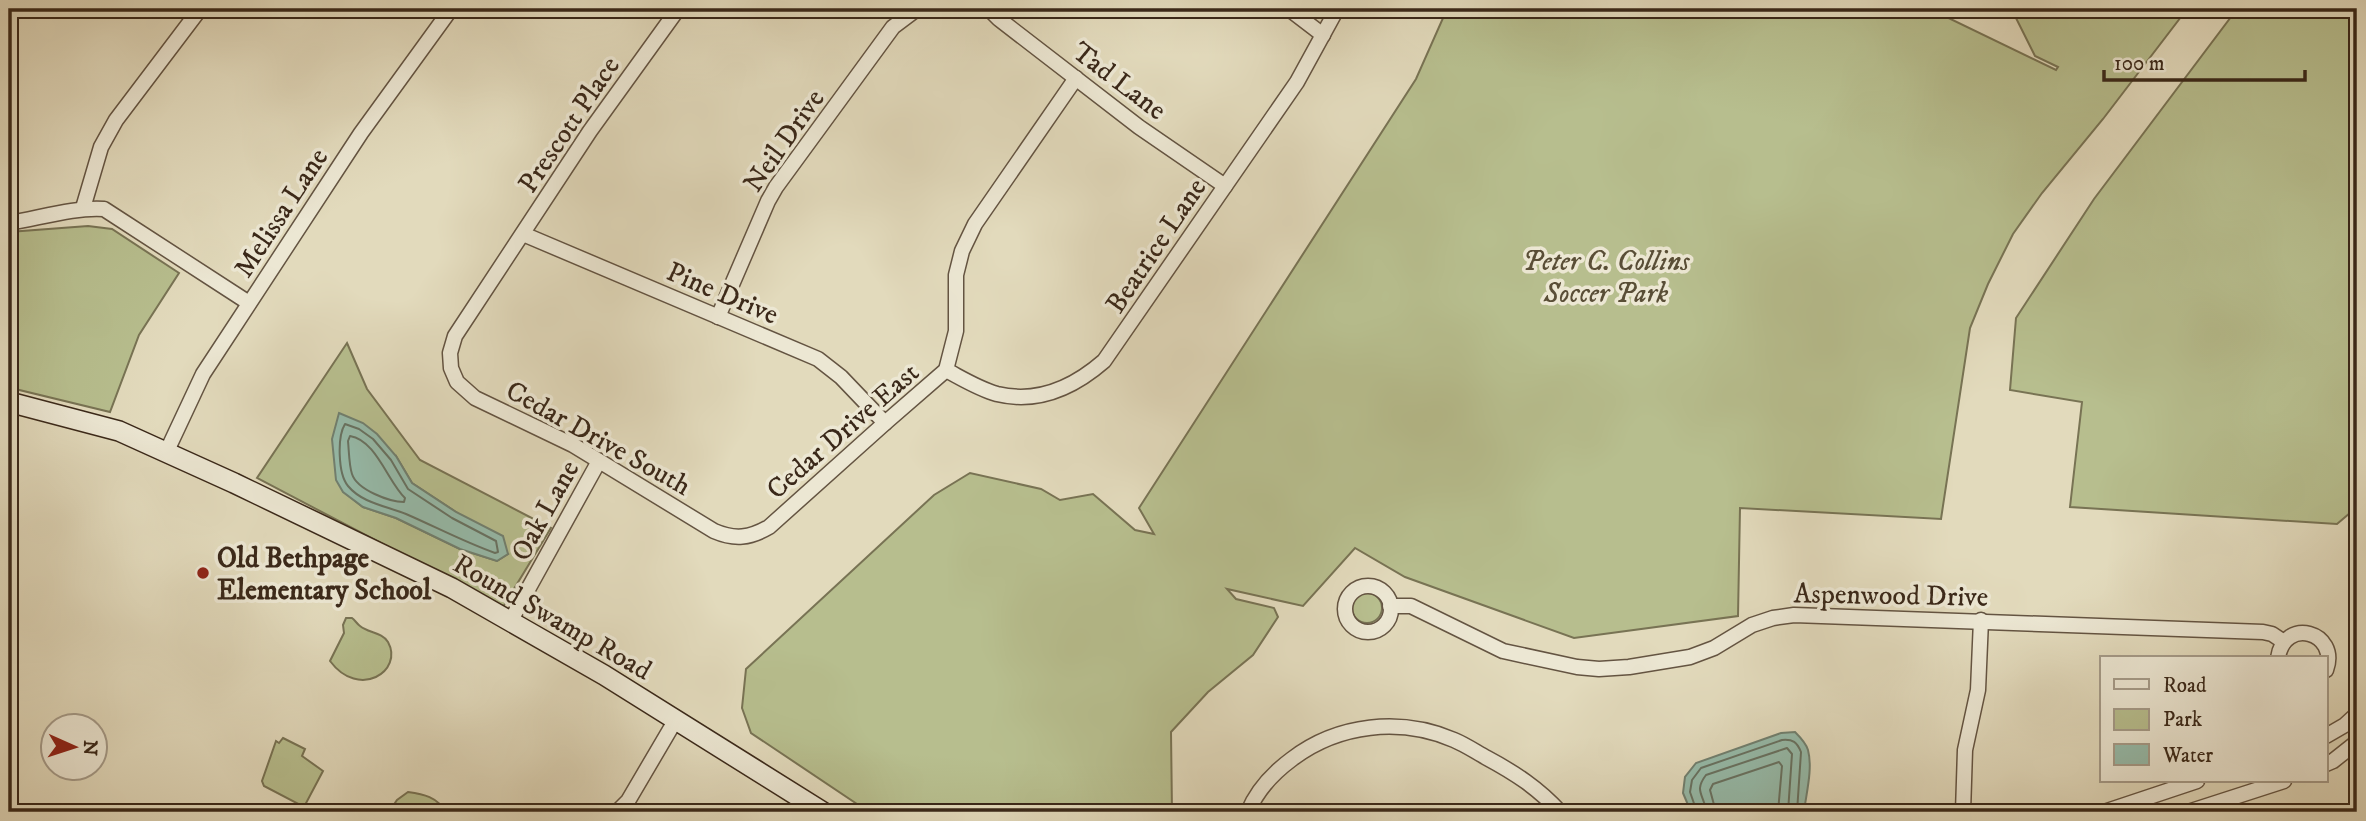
<svg xmlns="http://www.w3.org/2000/svg" width="2366" height="821" font-family="'IM FELL DW Pica',serif">
	<style>
		.green { fill: #b7be8e; stroke: #787354; stroke-width: 2; fill-rule: evenodd }
		.water { fill: #96bbaa; stroke: #718070; stroke-width: 2 }
		.lines { fill: none; stroke-linecap: round; stroke-linejoin: round }
		.shore { stroke: #687262; stroke-width: 2 }
		.street-casing { stroke: #645442; stroke-width: 17 }
		.secondary-casing { stroke: #3a2819; stroke-width: 22 }
		.street { stroke: #ece7d3; stroke-width: 14 }
		.secondary { stroke: #ece7d3; stroke-width: 19 }
		.poi-dot { fill: #8f2418; stroke: #ece7d3; stroke-width: 2.5 }
		.labels { text-anchor: middle; stroke-width: 7; stroke-linejoin: round; paint-order: stroke }
		.street-label { font-size: 28px; fill: #3a2819; stroke: #ece7d3 }
		.park-label { font-size: 28px; font-style: italic; fill: #594e36; stroke: #ece7d3 }
		.poi-label { font-size: 28px; font-weight: bold; fill: #3a2819; stroke: #ece7d3; text-anchor: start }
	</style>
	<rect width="100%" height="100%" fill="#e2dabc"/>
	<filter id="stains"><feTurbulence type="fractalNoise" baseFrequency=".00286" numOctaves="4"/><feColorMatrix values="0 0 0 0 .2 0 0 0 0 .09 0 0 0 0 .02 0 0 0 .5 -.17"/></filter>
	<radialGradient id="worn" r=".72"><stop offset=".6" stop-color="#630" stop-opacity="0"/><stop offset="1" stop-color="#630" stop-opacity=".3"/></radialGradient>
	<g class="green">
		<polygon points="1447,9 1930,9 2056,70 2058,67 2035,56 2013,12 2006,9 2187,9 2103,119 2042,193 2013,234 1988,284 1970,328 1941,519 1740,508 1738,616 1574,638 1405,577 1355,548 1303,606 1227,589 1236,599 1274,608 1278,617 1253,655 1208,692 1171,732 1172,812 869,812 751,733 742,708 746,669 934,495 970,473 1041,489 1060,500 1093,494 1135,530 1154,534 1139,508 1416,79"/>
		<polygon points="2237,9 2357,9 2357,507 2337,524 2070,507 2082,402 2010,390 2016,318 2094,199"/>
		<polygon points="88,226 112,229 179,273 139,335 110,412 15,389 11,396 9,395 9,337 18,300 12,270 9,268 9,232"/>
		<path d="M347 343 367 389 420 460 551 528 503 607 257 478ZM396 456 412 483 456 512 508 554 497 561 460 549 396 518 363 507 344 492Z"/>
		<circle cx="1367" cy="608" r="15"/>
		<path d="M346 618H352C355 620 357 624 360 626 368 633 382 632 388 642 404 671 359 700 330 661L344 633 343 625Z"/>
		<polygon points="283,738 305,749 302,756 323,771 304,807 264,786 262,781 276,741 279,743"/>
		<path d="M408 792C423 794 438 797 445 812H389L397 800Z"/>
	</g>
	<g class="water">
		<polygon points="339,413 363,423 377,434 396,456 412,483 456,512 503,536 508,554 497,561 460,549 396,518 363,507 343,492 336,480 332,439"/>
		<path d="M1795 732C1800 737 1806 743 1808 750 1813 769 1806 794 1804 812H1691L1683 793 1685 777 1696 763 1781 733Z"/>
	</g>
	<g class="lines">
		<g class="shore">
			<path d="M345 424 359 429 373 439 391 460 408 489 452 518 496 541 498 552 495 553C464 542 436 527 406 514 386 506 362 503 348 486 338 474 337 437 345 424Z"/>
			<path d="M350 436C376 440 388 482 405 498L404 502C390 502 357 490 352 474 349 465 349 451 348 441Z"/>
			<path d="M1697 812 1690 792 1692 780 1701 768 1782 740C1793 739 1797 742 1801 752L1797 812"/>
			<path d="M1706 812C1705 795 1693 792 1706 775L1787 748 1792 754 1788 812"/>
			<polyline points="1716,812 1710,790 1713,784 1779,762 1782,766 1778,812"/>
		</g>
		<g class="street-casing">
			<g id="street">
				<path d="M678 9 590 131 455 336 450 353 451 368 457 382 475 398 573 445 714 531C735 540 750 538 769 527L885 423 946 370 956 331V275L962 251 975 224 1076 78"/>
				<polyline points="989,9 999,19 1139,127 1225,186"/>
				<polyline points="1289,9 1323,35"/>
				<polyline points="83,208 101,147 116,120 200,9"/>
				<path d="M9 223C40 218 74 207 104 209L249 303"/>
				<polyline points="523,234 818,359 841,377 885,423"/>
				<polyline points="718,317 768,201 776,187 893,27 917,9"/>
				<path d="M946 370C963 379 979 389 997 394 1038 404 1073 388 1104 361L1297 82 1337 9"/>
				<polyline points="166,453 203,374 361,133 451,9"/>
				<circle cx="1368" cy="609" r="23"/>
				<polyline points="1390,606 1411,606 1503,651 1577,667 1599,669 1629,667 1690,657 1714,648 1752,625 1773,618 1794,615 2263,632 2272,634 2284,642"/>
				<polyline points="511,620 599,461"/>
				<path d="M2278 658C2284 616 2340 632 2326 670"/>
				<polyline points="2326,736 2345,725 2357,714"/>
				<polyline points="2326,764 2333,761 2357,742"/>
				<polyline points="617,812 628,801 675,721"/>
				<path d="M1248 812C1257 790 1273 773 1292 759 1338 724 1400 717 1454 740 1466 745 1476 752 1487 758 1515 773 1538 788 1560 812"/>
				<polyline points="1963,812 1965,750 1978,690 1981,620"/>
				<polyline points="2104,812 2197,781"/>
				<polyline points="2188,812 2284,781"/>
			</g>
		</g>
		<g class="secondary-casing">
			<polyline id="secondary" points="9,402 119,431 234,483 452,588 604,675 823,812"/>
		</g>
		<use href="#street" class="street"/>
		<use href="#secondary" class="secondary"/>
	</g>
	<circle class="poi-dot" cx="203" cy="573" r="7"/>
	<g class="labels">
		<g class="street-label">
			<text transform="translate(1120 80) rotate(37)" y="10">Tad Lane</text>
			<text transform="translate(568 124) rotate(-56)" y="10">Prescott Place</text>
			<text transform="translate(783 140) rotate(-55)" y="10">Neil Drive</text>
			<text transform="translate(280 212) rotate(-57)" y="10">Melissa Lane</text>
			<text transform="translate(1155 245) rotate(-56)" y="10">Beatrice Lane</text>
			<text transform="translate(723 292) rotate(23)" y="10">Pine Drive</text>
			<text transform="translate(842 430) rotate(-41)" y="10">Cedar Drive East</text>
			<text transform="translate(599 437) rotate(29)" y="10">Cedar Drive South</text>
			<text transform="translate(544 510) rotate(-61)" y="10">Oak Lane</text>
			<text transform="translate(1891 594) rotate(1)" y="10">Aspenwood Drive</text>
			<text transform="translate(553 616) rotate(30)" y="10">Round Swamp Road</text>
		</g>
		<g class="park-label">
			<text x="1606" y="270">Peter C. Collins<tspan x="1606" dy="32">Soccer Park</tspan></text>
		</g>
		<g class="poi-label">
			<text x="217" y="567">Old Bethpage<tspan x="217" dy="32">Elementary School</tspan></text>
		</g>
	</g>
	<rect width="2366" height="821" fill="none" stroke="#e2dabc" stroke-width="35"/>
	<rect x="10" y="10" width="2345" height="800" fill="none" stroke="#3a2819" stroke-width="3.5"/>
	<rect x="18" y="18" width="2331" height="786" fill="none" stroke="#3a2819" stroke-width="2"/>
	<rect x="2100" y="656" width="228" height="126" fill="#ece7d3" stroke="#a59b89" stroke-width="2"/>
	<rect x="2114" y="679" width="35" height="10" fill="#ece7d3" stroke="#a59b89" stroke-width="2"/>
	<text x="2163" y="692" font-size="21" fill="#3a2819">Road</text>
	<rect x="2114" y="709" width="35" height="21" fill="#b7be8e" stroke="#a59b89" stroke-width="2"/>
	<text x="2163" y="726" font-size="21" fill="#3a2819">Park</text>
	<rect x="2114" y="744" width="35" height="21" fill="#96bbaa" stroke="#a59b89" stroke-width="2"/>
	<text x="2163" y="762" font-size="21" fill="#3a2819">Water</text>
	<g transform="translate(74 747) rotate(93)"><circle r="33" fill="#ece7d3" stroke="#a59b89" stroke-width="2"/>
	<path d="M0-5L12 26L0 18L-12 26Z" fill="#8f2418"/>
	<text y="-10" font-size="19" font-weight="bold" text-anchor="middle" fill="#3a2819">N</text>
	</g>
	<path d="M2104 70v10h201v-10" fill="none" stroke="#3a2819" stroke-width="3.5"/>
	<text x="2114" y="70" font-size="21" fill="#3a2819" stroke="#ece7d3" stroke-width="5" paint-order="stroke">100 m</text>
	<rect width="100%" height="100%" filter="url(#stains)"/>
	<rect width="100%" height="100%" fill="url(#worn)"/>
</svg>
